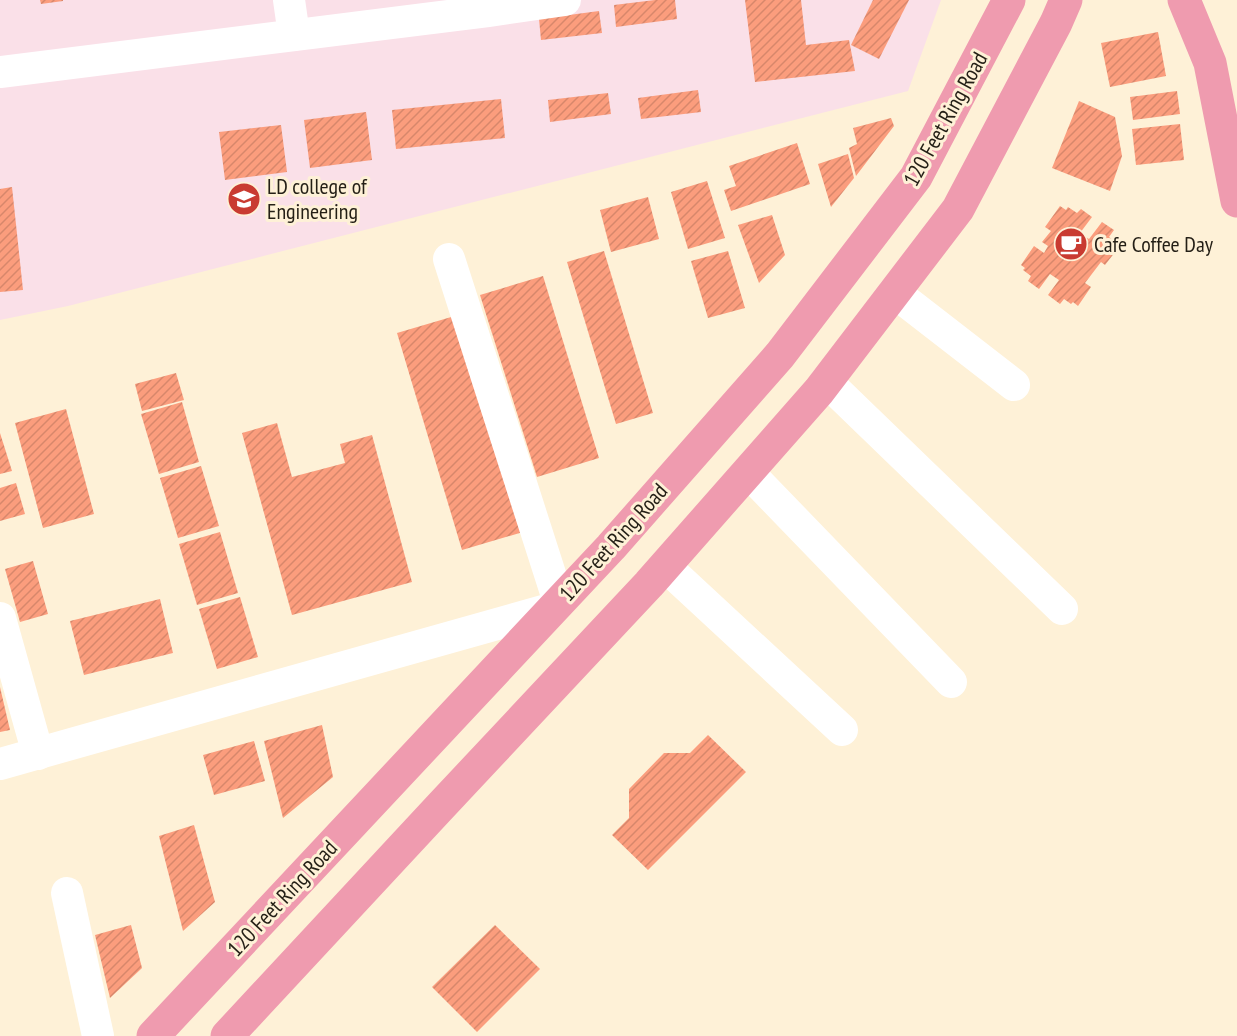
<svg xmlns="http://www.w3.org/2000/svg" width="1237" height="1036" font-family="'PT Sans Narrow',sans-serif">
	<style>
		.education { fill: #fae0e8 }
		.building { fill: url(#building-hatch) }
		.lines { fill: none; stroke-linecap: round; stroke-linejoin: round }
		.minor { stroke: #fff; stroke-width: 32 }
		.major { stroke: #ef9baf; stroke-width: 33 }
		.labels { text-anchor: middle; stroke-width: 6; stroke-linejoin: round; paint-order: stroke }
		.street-label { font-size: 22px; fill: #241f16; stroke: #fef1d7 }
		.poi-label { font-size: 22px; fill: #241f16; stroke: #fef1d7; text-anchor: start }
	</style>
	<defs>
		<pattern id="building-hatch" width="6" height="6" patternUnits="userSpaceOnUse" patternTransform="scale(1.5)"><rect width="6" height="6" fill="#fb9d7d"/><path d="M-1 1l2-2M0 6l6-6M5 7l2-2" fill="none" stroke="#d7876b"/></pattern>
	</defs>
	<rect width="100%" height="100%" fill="#fef1d7"/>
	<polygon class="education" points="0,0 941,0 908,91 68,306 0,320"/>
	<g class="building">
		<polygon points="40,0 63,0 63,1 41,4"/>
		<polygon points="655,0 675,0 677,19 616,27 614,5"/>
		<polygon points="745,0 801,0 806,45 849,40 855,71 755,82"/>
		<polygon points="873,0 909,0 879,59 851,45"/>
		<polygon points="599,11 602,33 541,40 539,19"/>
		<polygon points="1158,32 1166,76 1110,87 1101,43"/>
		<polygon points="698,90 701,112 641,119 638,98"/>
		<polygon points="1177,91 1180,114 1133,120 1130,97"/>
		<polygon points="608,93 611,114 550,122 548,100"/>
		<polygon points="501,99 505,138 396,149 392,110"/>
		<polygon points="1079,101 1115,117 1122,156 1110,191 1052,168"/>
		<polygon points="366,112 372,160 310,168 304,120"/>
		<polygon points="891,118 894,126 856,176 849,148 857,144 853,128"/>
		<polygon points="1180,124 1184,160 1136,165 1132,129"/>
		<polygon points="281,125 287,172 225,180 219,132"/>
		<polygon points="797,143 810,184 731,211 724,190 736,186 729,166"/>
		<polygon points="848,154 854,178 831,207 818,164"/>
		<polygon points="707,181 725,238 688,249 671,192"/>
		<polygon points="12,187 23,290 0,292 0,189"/>
		<polygon points="648,197 659,239 611,252 600,210"/>
		<polygon points="1060,206 1066,210 1068,207 1077,213 1081,209 1092,217 1080,233 1089,239 1102,222 1114,230 1109,237 1115,241 1114,244 1119,247 1105,265 1101,262 1085,283 1091,287 1078,306 1073,302 1071,304 1064,299 1060,304 1048,295 1059,280 1050,274 1039,289 1028,281 1031,276 1023,270 1025,268 1021,265 1034,246 1044,253 1048,246 1042,242 1051,231 1045,227"/>
		<polygon points="772,215 785,255 759,283 738,225"/>
		<polygon points="604,251 653,413 616,424 567,262"/>
		<polygon points="728,251 745,308 708,318 691,261"/>
		<polygon points="543,276 599,458 537,477 480,295"/>
		<polygon points="458,315 523,532 462,550 397,333"/>
		<polygon points="176,373 184,400 142,411 135,384"/>
		<polygon points="182,402 199,462 159,474 141,414"/>
		<polygon points="66,409 94,514 43,528 15,423"/>
		<polygon points="277,423 292,477 345,463 340,444 372,435 412,582 292,615 242,433"/>
		<polygon points="0,433 12,471 0,474"/>
		<polygon points="201,466 219,526 178,538 160,478"/>
		<polygon points="16,483 25,514 0,521 0,488"/>
		<polygon points="220,532 238,593 197,605 179,544"/>
		<polygon points="33,561 48,614 20,622 5,569"/>
		<polygon points="240,597 258,657 217,669 199,609"/>
		<polygon points="160,599 173,653 84,675 70,621"/>
		<polygon points="0,687 10,730 0,732"/>
		<polygon points="322,725 333,777 283,818 264,741"/>
		<polygon points="708,735 746,772 648,870 612,835 629,818 629,789 664,753 690,753"/>
		<polygon points="254,741 265,781 214,795 203,755"/>
		<polygon points="194,825 215,902 183,931 159,836"/>
		<polygon points="131,925 142,968 110,998 95,935"/>
		<polygon points="495,925 540,969 477,1032 432,987"/>
	</g>
	<g class="lines">
		<g class="minor">
			<polyline points="289,0 294,35"/>
			<polyline points="0,72 488,11 565,0"/>
			<polyline points="449,259 559,602"/>
			<polyline points="894,292 1014,385"/>
			<polyline points="826,381 1062,609"/>
			<polyline points="748,472 951,682"/>
			<polyline points="665,566 842,730"/>
			<polyline points="0,618 38,754"/>
			<polyline points="0,764 554,608"/>
			<polyline points="67,893 98,1036"/>
		</g>
		<g class="major">
			<polyline points="1184,0 1210,63 1237,201"/>
			<polyline points="153,1036 611,547 780,355 916,177 1009,0"/>
			<polyline points="227,1036 439,808 649,584 819,391 958,209 1056,23 1066,0"/>
		</g>
	</g>
	<defs>
		<g id="university-disc" transform="scale(1.725)"><circle r="9.5" fill="#c93b31" stroke="#fef1d7"/><path d="M0-5L7-2L0 1L-7-2ZM-4 1L0 2.5L4 1V4Q0 6-4 4Z" fill="#fff"/></g>
		<g id="cafe-disc" transform="scale(1.725)"><circle r="9.5" fill="#c93b31" stroke="#fef1d7"/><path d="M-5.5-4.5H6V0H3Q3 3.5 0 3.5H-2.5Q-5.5 3.5-5.5 0ZM3-3.2v2h1.7v-2ZM-6 4.5H4V6H-6Z" fill="#fff"/></g>
	</defs>
	<g fill-rule="evenodd">
		<use href="#university-disc" x="244" y="199"/>
		<use href="#cafe-disc" x="1071" y="244"/>
	</g>
	<g class="labels">
		<g class="street-label">
			<text transform="translate(945 119) rotate(-61)" y="8">120 Feet Ring Road</text>
			<text transform="translate(613 542) rotate(-48)" y="8">120 Feet Ring Road</text>
			<text transform="translate(282 898) rotate(-47)" y="8">120 Feet Ring Road</text>
		</g>
		<g class="poi-label">
			<text x="267" y="194">LD college of<tspan x="267" dy="25">Engineering</tspan></text>
			<text x="1094" y="252">Cafe Coffee Day</text>
		</g>
	</g>
</svg>
